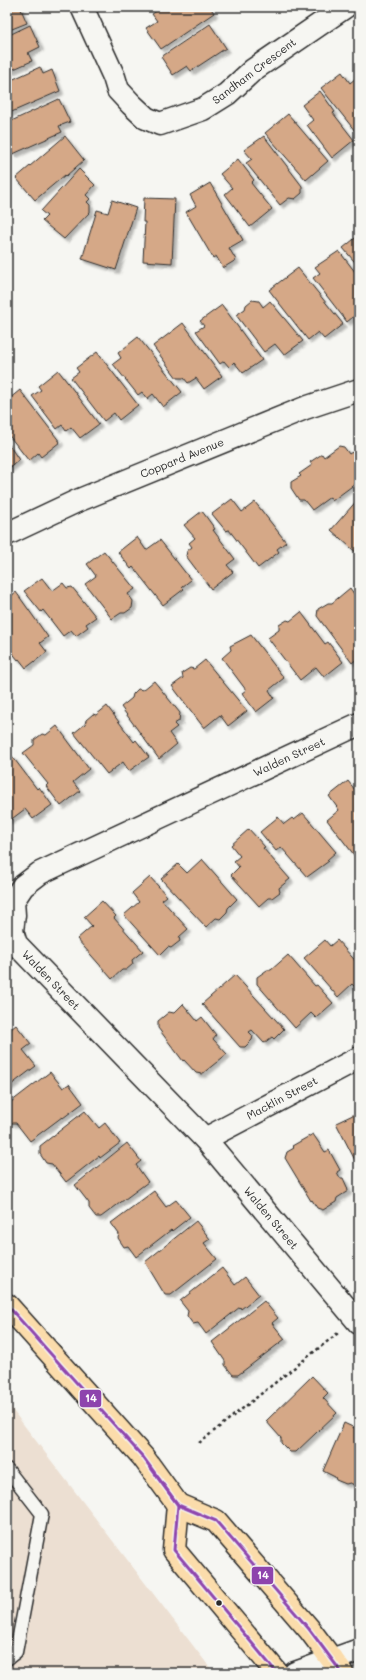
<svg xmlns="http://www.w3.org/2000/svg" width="366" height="1680" font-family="Mali,sans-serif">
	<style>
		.built { fill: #ecdfd2 }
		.building { fill: #d5a887; stroke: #2b2b2b; filter: url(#shadow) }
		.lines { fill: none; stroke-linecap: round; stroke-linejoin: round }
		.service-casing { stroke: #2b2b2b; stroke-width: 15 }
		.minor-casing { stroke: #2b2b2b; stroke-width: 25 }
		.secondary-casing { stroke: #2b2b2b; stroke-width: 25 }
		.primary-casing { stroke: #2b2b2b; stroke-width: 25 }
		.path { stroke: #2b2b2b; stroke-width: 2.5; stroke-dasharray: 3 3; stroke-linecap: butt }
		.service { stroke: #f6f6f2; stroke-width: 12 }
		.minor { stroke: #f6f6f2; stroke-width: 22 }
		.secondary { stroke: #f6f6f2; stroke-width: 22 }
		.primary { stroke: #fbdcab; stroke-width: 22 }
		.bus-1-casing { stroke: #f6f6f2; stroke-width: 6 }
		.bus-1 { stroke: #8e44ad; stroke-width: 3 }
		.bus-dot { fill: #2b2b2b; stroke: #f6f6f2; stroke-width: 1.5 }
		.labels { text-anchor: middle; stroke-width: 3.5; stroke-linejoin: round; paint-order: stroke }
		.street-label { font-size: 11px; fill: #2b2b2b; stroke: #f6f6f2 }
		.line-badge { stroke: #f6f6f2; stroke-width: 1.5 }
		.badge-label { font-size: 11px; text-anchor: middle; font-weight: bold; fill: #fff }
	</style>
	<defs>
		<filter id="shadow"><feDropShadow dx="3.5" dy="3.5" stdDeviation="1" flood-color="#0004"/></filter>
	</defs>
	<rect width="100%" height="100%" fill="#f6f6f2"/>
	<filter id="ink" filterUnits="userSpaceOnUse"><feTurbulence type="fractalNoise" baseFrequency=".025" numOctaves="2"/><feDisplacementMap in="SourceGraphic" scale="8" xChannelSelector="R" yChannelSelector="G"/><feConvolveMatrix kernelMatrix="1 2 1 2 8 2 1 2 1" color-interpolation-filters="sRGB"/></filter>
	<g filter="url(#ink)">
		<polygon class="built" points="7,1403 211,1669 208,1673 7,1673"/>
		<g class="building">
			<polygon points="7,7 20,7 27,23 7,31"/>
			<polygon points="163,7 210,7 214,13 161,49 146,28 157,21 152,14"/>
			<polygon points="210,24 226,48 191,71 187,66 173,75 161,57"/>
			<polygon points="30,25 40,47 28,53 32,61 7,72 7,36"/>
			<polygon points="40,67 43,74 52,70 60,91 7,114 7,82"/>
			<polygon points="342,72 350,83 357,77 359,81 359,136 321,88"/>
			<polygon points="320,91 335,112 333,113 354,140 332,158 307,125 313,120 302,105"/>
			<polygon points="59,99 70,122 59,126 62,132 13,154 7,142 7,123"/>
			<polygon points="288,114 328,161 306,180 265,133"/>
			<polygon points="65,136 84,160 66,176 65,175 35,200 16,178"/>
			<polygon points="264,136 302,186 302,193 295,199 289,198 280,205 246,163 252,159 244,150"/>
			<polygon points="238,159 254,180 251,183 272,209 250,227 225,194 232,188 220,174"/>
			<polygon points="79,169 95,185 86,195 90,199 87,202 90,205 90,212 64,239 42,221 47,216 41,211"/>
			<polygon points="210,183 243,240 229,248 236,260 223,268 216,256 213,258 186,212 196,206 190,195"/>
			<polygon points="144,198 175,199 172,263 143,261 145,222 143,222"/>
			<polygon points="112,200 136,208 116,270 82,259 97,210 108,213"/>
			<polygon points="359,235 359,267 343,248"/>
			<polygon points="339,251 359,277 359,296 357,298 359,301 359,312 347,322 313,278 320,273 315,267"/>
			<polygon points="298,268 343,324 324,339 318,332 308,340 269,290"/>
			<polygon points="252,300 259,301 263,307 270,301 303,341 284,355 275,344 264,352 236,315 245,309 246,305"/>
			<polygon points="222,305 262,360 243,373 234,362 229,367 224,361 220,364 196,331 204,326 200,321"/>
			<polygon points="183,323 222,376 204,389 196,378 188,383 184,378 177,378 153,346"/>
			<polygon points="138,337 182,392 163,407 153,394 147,399 142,392 138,395 113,364 121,358 118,353"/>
			<polygon points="97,352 138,405 119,420 114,413 104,421 71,378 79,372 76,368"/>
			<polygon points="58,370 99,424 80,438 71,427 66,431 62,425 57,429 32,396 41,390 38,386"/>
			<polygon points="20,390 60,442 41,457 38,453 29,461 7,433 7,398 9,399"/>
			<polygon points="7,442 19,460 7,470"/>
			<polygon points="339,446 344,447 349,454 352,452 359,463 359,481 332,501 330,497 312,510 304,500 299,500 291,488 291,482 301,476 299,474 312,465 310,462 322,454 324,457"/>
			<polygon points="359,498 359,555 331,530"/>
			<polygon points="232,499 242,512 255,502 286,542 277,549 279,552 258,568 229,530 226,531 212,514"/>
			<polygon points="202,511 215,529 213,530 235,559 227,565 233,572 211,589 186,556 187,551 192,547 189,543 195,538 184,525"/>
			<polygon points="137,537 146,550 160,540 191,580 182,587 184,589 163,605 133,567 131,569 118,552"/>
			<polygon points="104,551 135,589 128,594 133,601 132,608 125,613 121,613 112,619 85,584 96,576 87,564"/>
			<polygon points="42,578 52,591 63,583 67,588 72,587 96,617 86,624 88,627 76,636 71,630 63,636 43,610 41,612 24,591"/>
			<polygon points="350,588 359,601 359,657 352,663 317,616 318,609 328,603 332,603"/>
			<polygon points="16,592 48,637 40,643 47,652 26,668 19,659 18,660 7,646 7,599"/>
			<polygon points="301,612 325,644 328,642 343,662 324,677 316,667 300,680 268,638 279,630 279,625 287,620 290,621"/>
			<polygon points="251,635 284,678 269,690 274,698 256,712 242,693 246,690 222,658 231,650 230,646"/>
			<polygon points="205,660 247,711 228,726 220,715 204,728 172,686 183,678 182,673 190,668 194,669"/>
			<polygon points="154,681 180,713 179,721 174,724 177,727 169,733 177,744 159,759 121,707 132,698 133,694 138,689 143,690"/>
			<polygon points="107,706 134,742 136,740 149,757 129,771 123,762 107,774 74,733 85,724 86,720 93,714 96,715"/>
			<polygon points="57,726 89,769 73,782 80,791 61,806 46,786 48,784 23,753 34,745 34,740 42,734 46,735"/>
			<polygon points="12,756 37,789 39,787 52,805 33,819 25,809 9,821 7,819 7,759"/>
			<polygon points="348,781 359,795 358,860 327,820 339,810 329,796"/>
			<polygon points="303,813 336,852 327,860 329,861 307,877 281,847 276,851 260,832 278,817 284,824 292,818 294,820"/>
			<polygon points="249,829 265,847 263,848 290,879 279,888 280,892 272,898 268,898 259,906 231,875 239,867 234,861 240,856 231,845"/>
			<polygon points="202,859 237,899 228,908 227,912 220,919 216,918 206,927 161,879 178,864 187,873"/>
			<polygon points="150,877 167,896 162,900 188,929 179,937 180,941 171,948 168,947 160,955 124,915 139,902 132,893"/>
			<polygon points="102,901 116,916 114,918 143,951 132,960 133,964 126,970 122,970 112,979 77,939 92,926 84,917"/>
			<polygon points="325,940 330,946 337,940 359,965 359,991 352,984 338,997 304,958"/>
			<polygon points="288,955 315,986 317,985 333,1003 316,1018 311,1013 295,1028 257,984 257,977 267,970 271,970"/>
			<polygon points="235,975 284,1029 274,1039 272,1037 264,1043 252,1030 249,1032 253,1036 252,1040 245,1047 240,1047 202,1004"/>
			<polygon points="183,1004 197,1021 202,1017 216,1035 213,1039 227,1054 202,1074 196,1073 184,1060 183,1061 158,1028 158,1021 169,1012 174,1013"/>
			<polygon points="16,1025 31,1044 23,1050 36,1066 7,1088 7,1032"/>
			<polygon points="50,1072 63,1088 69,1084 83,1103 63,1118 62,1117 30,1141 16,1123 11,1123 7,1118 7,1105"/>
			<polygon points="85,1111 99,1128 105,1123 120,1143 100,1158 99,1156 66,1182 52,1164 46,1163 40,1154 40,1146"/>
			<polygon points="357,1113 359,1117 359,1168 336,1123"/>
			<polygon points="313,1134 325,1152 329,1150 340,1170 337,1172 340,1178 343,1178 347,1187 348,1191 337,1198 336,1202 323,1210 317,1208 312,1200 311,1201 285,1158 287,1152 294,1148 292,1146"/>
			<polygon points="127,1143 141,1161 136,1165 148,1182 101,1217 96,1217 89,1208 89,1203 75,1185"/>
			<polygon points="154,1191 166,1207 176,1200 190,1217 172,1231 171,1230 136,1257 128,1246 124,1247 118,1238 119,1234 111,1223"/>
			<polygon points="196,1221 210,1239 204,1243 217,1259 171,1295 165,1295 145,1262"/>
			<polygon points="222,1268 235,1285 245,1277 259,1295 241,1309 240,1307 206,1334 198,1323 193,1324 187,1316 188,1311 180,1301"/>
			<polygon points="264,1301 278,1318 272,1323 285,1339 238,1375 233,1375 225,1365 225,1361 212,1342"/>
			<polygon points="312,1376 328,1393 323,1398 337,1413 296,1452 290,1452 281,1443 281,1438 266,1421"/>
			<polygon points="344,1423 359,1430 359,1487 350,1483 346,1484 336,1480 335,1477 323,1471"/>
		</g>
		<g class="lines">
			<g class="service-casing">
				<polyline id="service" points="7,1469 42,1514 16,1652 7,1659"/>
			</g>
			<g class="minor-casing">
				<g id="minor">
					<polyline points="82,7 114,77 118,90 131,104 146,118 160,124 203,109 227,94 253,70 345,7"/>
					<polyline points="7,534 77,501 305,408 359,390"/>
					<polyline points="359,724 40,873 23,886 13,901 14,915 12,931 16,944 205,1139 359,1323"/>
					<polyline points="205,1139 359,1058"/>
				</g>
			</g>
			<g class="secondary-casing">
				<polyline id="secondary" points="295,1673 359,1650"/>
			</g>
			<g class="primary-casing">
				<g id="primary">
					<polyline points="7,1305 143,1457 178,1505 216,1521 309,1629 342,1673"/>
					<polyline points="178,1505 174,1550 277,1673"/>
				</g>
			</g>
			<polyline class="path" points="199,1443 338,1333"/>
			<use href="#service" class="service"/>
			<use href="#minor" class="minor"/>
			<use href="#secondary" class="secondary"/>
			<use href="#primary" class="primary"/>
			<g class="bus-1-casing">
				<g id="bus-1">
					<polyline points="7,1305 143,1457 178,1505 216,1521 309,1629 342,1673"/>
					<polyline points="158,1478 178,1505 174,1550 277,1673"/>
				</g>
			</g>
			<use href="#bus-1" class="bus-1"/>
		</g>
	</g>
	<circle class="bus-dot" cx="219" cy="1603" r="3.5"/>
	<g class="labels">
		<g class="street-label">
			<text transform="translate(254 71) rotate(-37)" y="4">Sandham Crescent</text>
			<text transform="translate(182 458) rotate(-22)" y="4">Coppard Avenue</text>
			<text transform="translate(289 757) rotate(-25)" y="4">Walden Street</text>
			<text transform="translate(51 980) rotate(46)" y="4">Walden Street</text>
			<text transform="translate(282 1098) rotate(-28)" y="4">Macklin Street</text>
			<text transform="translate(271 1218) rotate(50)" y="4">Walden Street</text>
		</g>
	</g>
	<g class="line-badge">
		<rect x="79" y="1389" width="23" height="19" rx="4" fill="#8e44ad"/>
		<rect x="251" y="1566" width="23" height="19" rx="4" fill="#8e44ad"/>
	</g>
	<g class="badge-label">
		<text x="91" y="1402">14</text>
		<text x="263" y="1579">14</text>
	</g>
	<rect width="366" height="1680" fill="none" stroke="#f6f6f2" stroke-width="24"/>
	<rect x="12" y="12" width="342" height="1656" fill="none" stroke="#2b2b2b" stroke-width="1.5" filter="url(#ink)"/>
</svg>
